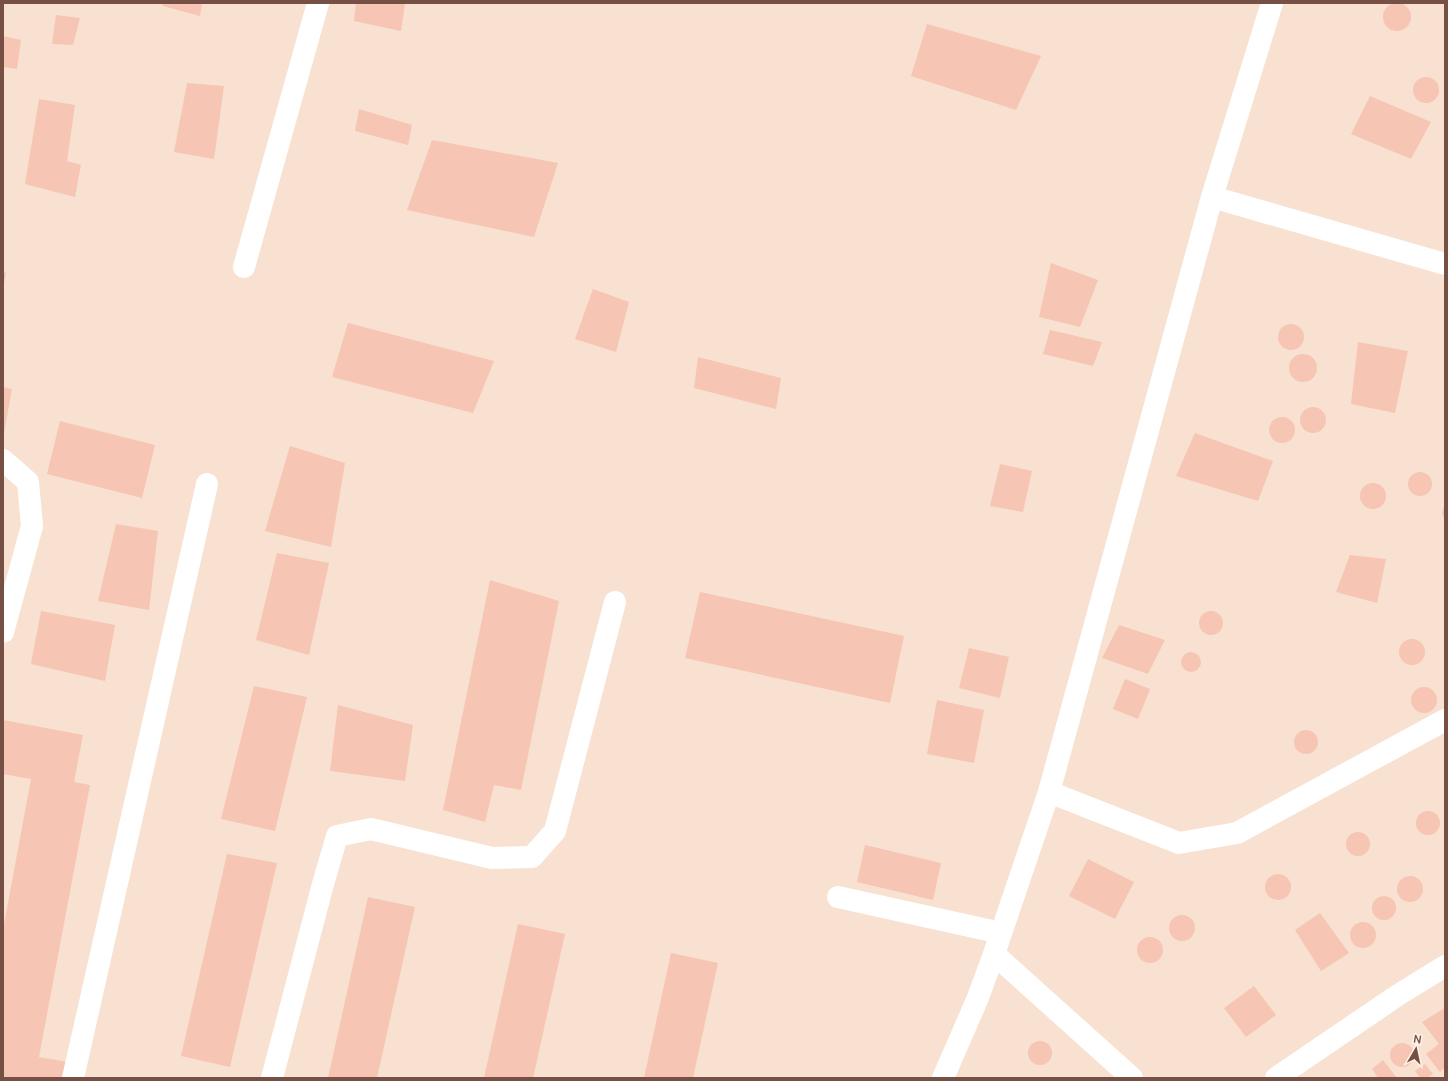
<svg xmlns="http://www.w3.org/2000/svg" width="1448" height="1081" font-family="Manrope,sans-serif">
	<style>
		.residential { fill: #f8e1d0 }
		.building { fill: #f6c5b4 }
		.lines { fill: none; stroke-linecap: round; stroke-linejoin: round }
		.minor { stroke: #fff; stroke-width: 22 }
	</style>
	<rect width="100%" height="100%" fill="#feeedf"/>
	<rect class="residential" x="3" y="3" width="1442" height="1075"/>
	<g class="building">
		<polygon points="163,3 202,3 200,16 163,6"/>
		<polygon points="356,3 405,3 401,31 354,21"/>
		<circle cx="1397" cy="17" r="14"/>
		<polygon points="56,15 80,18 73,45 52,44"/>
		<polygon points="927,24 1041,56 1016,110 911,76"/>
		<polygon points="3,36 21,40 17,69 3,67"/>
		<circle cx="1426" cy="90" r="13"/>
		<polygon points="187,83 224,86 214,159 174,152"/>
		<polygon points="1370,96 1431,122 1411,159 1351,134"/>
		<polygon points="39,99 75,105 67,161 81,165 75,197 25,184"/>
		<polygon points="359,109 412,125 408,145 355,131"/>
		<polygon points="432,140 558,163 534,237 407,210"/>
		<polygon points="1051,263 1098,280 1080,327 1039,317"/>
		<polygon points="3,272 6,273 4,284 3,284"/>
		<polygon points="593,289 629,302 616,352 575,339"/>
		<polygon points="348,323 494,361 473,413 332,377"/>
		<circle cx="1291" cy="337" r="13"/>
		<polygon points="1050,330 1102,342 1093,366 1043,354"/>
		<polygon points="1358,342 1408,351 1395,413 1351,404"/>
		<circle cx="1303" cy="368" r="14"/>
		<polygon points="698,357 781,378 776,409 694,388"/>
		<polygon points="3,387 12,389 4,433 3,433"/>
		<circle cx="1313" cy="420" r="13"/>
		<circle cx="1282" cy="430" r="13"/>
		<polygon points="60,421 155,445 142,498 47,474"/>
		<polygon points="1195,433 1273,461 1258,501 1176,476"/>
		<polygon points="290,446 345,463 331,547 265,531"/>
		<polygon points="1000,464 1032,471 1023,512 990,506"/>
		<circle cx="1420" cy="484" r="12"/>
		<circle cx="1373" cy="496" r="13"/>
		<polygon points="1445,504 1445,521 1442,513"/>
		<polygon points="116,524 158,531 149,610 98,601"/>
		<polygon points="277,553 329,563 309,655 256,640"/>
		<polygon points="1350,555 1386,559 1377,603 1336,592"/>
		<polygon points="490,580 559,601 521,790 494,785 485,822 443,810"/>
		<polygon points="700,592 904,636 890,703 685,658"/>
		<circle cx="1211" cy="623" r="12"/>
		<polygon points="41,611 115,625 105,681 31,664"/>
		<polygon points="1119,625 1165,640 1148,674 1102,658"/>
		<circle cx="1412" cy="652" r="13"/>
		<polygon points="969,648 1009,657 1000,698 959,688"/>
		<circle cx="1191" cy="662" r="10"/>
		<polygon points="1125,679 1150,689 1138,719 1113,709"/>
		<polygon points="254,686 307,697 275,831 221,819"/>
		<circle cx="1424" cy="700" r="13"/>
		<polygon points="937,700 984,710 974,763 927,754"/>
		<polygon points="338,705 413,725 405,781 330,771"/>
		<polygon points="3,720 83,735 74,782 90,785 39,1057 68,1062 65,1078 3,1078 3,930 31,779 3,774"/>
		<circle cx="1306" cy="742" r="12"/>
		<circle cx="1428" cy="823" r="12"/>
		<circle cx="1358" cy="844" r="12"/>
		<polygon points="865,845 941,863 933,900 857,882"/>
		<polygon points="227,854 277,863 230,1067 181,1056"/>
		<polygon points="1088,859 1134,882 1115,919 1069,896"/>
		<circle cx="1278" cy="887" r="13"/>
		<circle cx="1410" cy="889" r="13"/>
		<circle cx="1384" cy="908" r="12"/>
		<polygon points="368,897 415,907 377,1078 328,1078"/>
		<polygon points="1320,913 1349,953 1321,971 1295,930"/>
		<circle cx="1182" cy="928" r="13"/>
		<circle cx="1363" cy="935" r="13"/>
		<polygon points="518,924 565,934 533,1078 484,1078"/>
		<circle cx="1150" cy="950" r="13"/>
		<polygon points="671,953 718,963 693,1078 644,1078"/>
		<polygon points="1254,986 1276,1015 1246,1037 1224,1008"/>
		<polygon points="1445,1008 1445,1067 1440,1072 1426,1054 1439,1044 1422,1022"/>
		<circle cx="1040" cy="1053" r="12"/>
		<circle cx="1402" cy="1055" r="12"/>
		<polygon points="1383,1060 1397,1078 1378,1078 1372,1069"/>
		<polygon points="1425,1064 1433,1074 1427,1078 1420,1078 1415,1071"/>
	</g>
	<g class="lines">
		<g class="minor">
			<polyline points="1212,197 1445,264"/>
			<polyline points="244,267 318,3"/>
			<polyline points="3,460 28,482 32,526 3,632"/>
			<polyline points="1049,792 1179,843 1237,833 1445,720"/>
			<polyline points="838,897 1001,933"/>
			<polyline points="994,954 1132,1078"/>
			<polyline points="73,1078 207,484"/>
			<polyline points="272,1078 323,884 337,836 371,829 492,858 532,857 555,831 615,602"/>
			<polyline points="943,1078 977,1000 994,954 1049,792 1212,197 1272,3"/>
			<polyline points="1276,1078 1398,995 1445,966"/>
		</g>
	</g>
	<rect width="1448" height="1081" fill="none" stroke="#764f45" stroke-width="8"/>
	<g transform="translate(1416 1049) rotate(9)" stroke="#fff2e7" stroke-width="3" paint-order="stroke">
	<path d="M0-3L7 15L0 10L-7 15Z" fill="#764f45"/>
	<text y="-6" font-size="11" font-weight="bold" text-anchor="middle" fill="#764f45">N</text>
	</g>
</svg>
